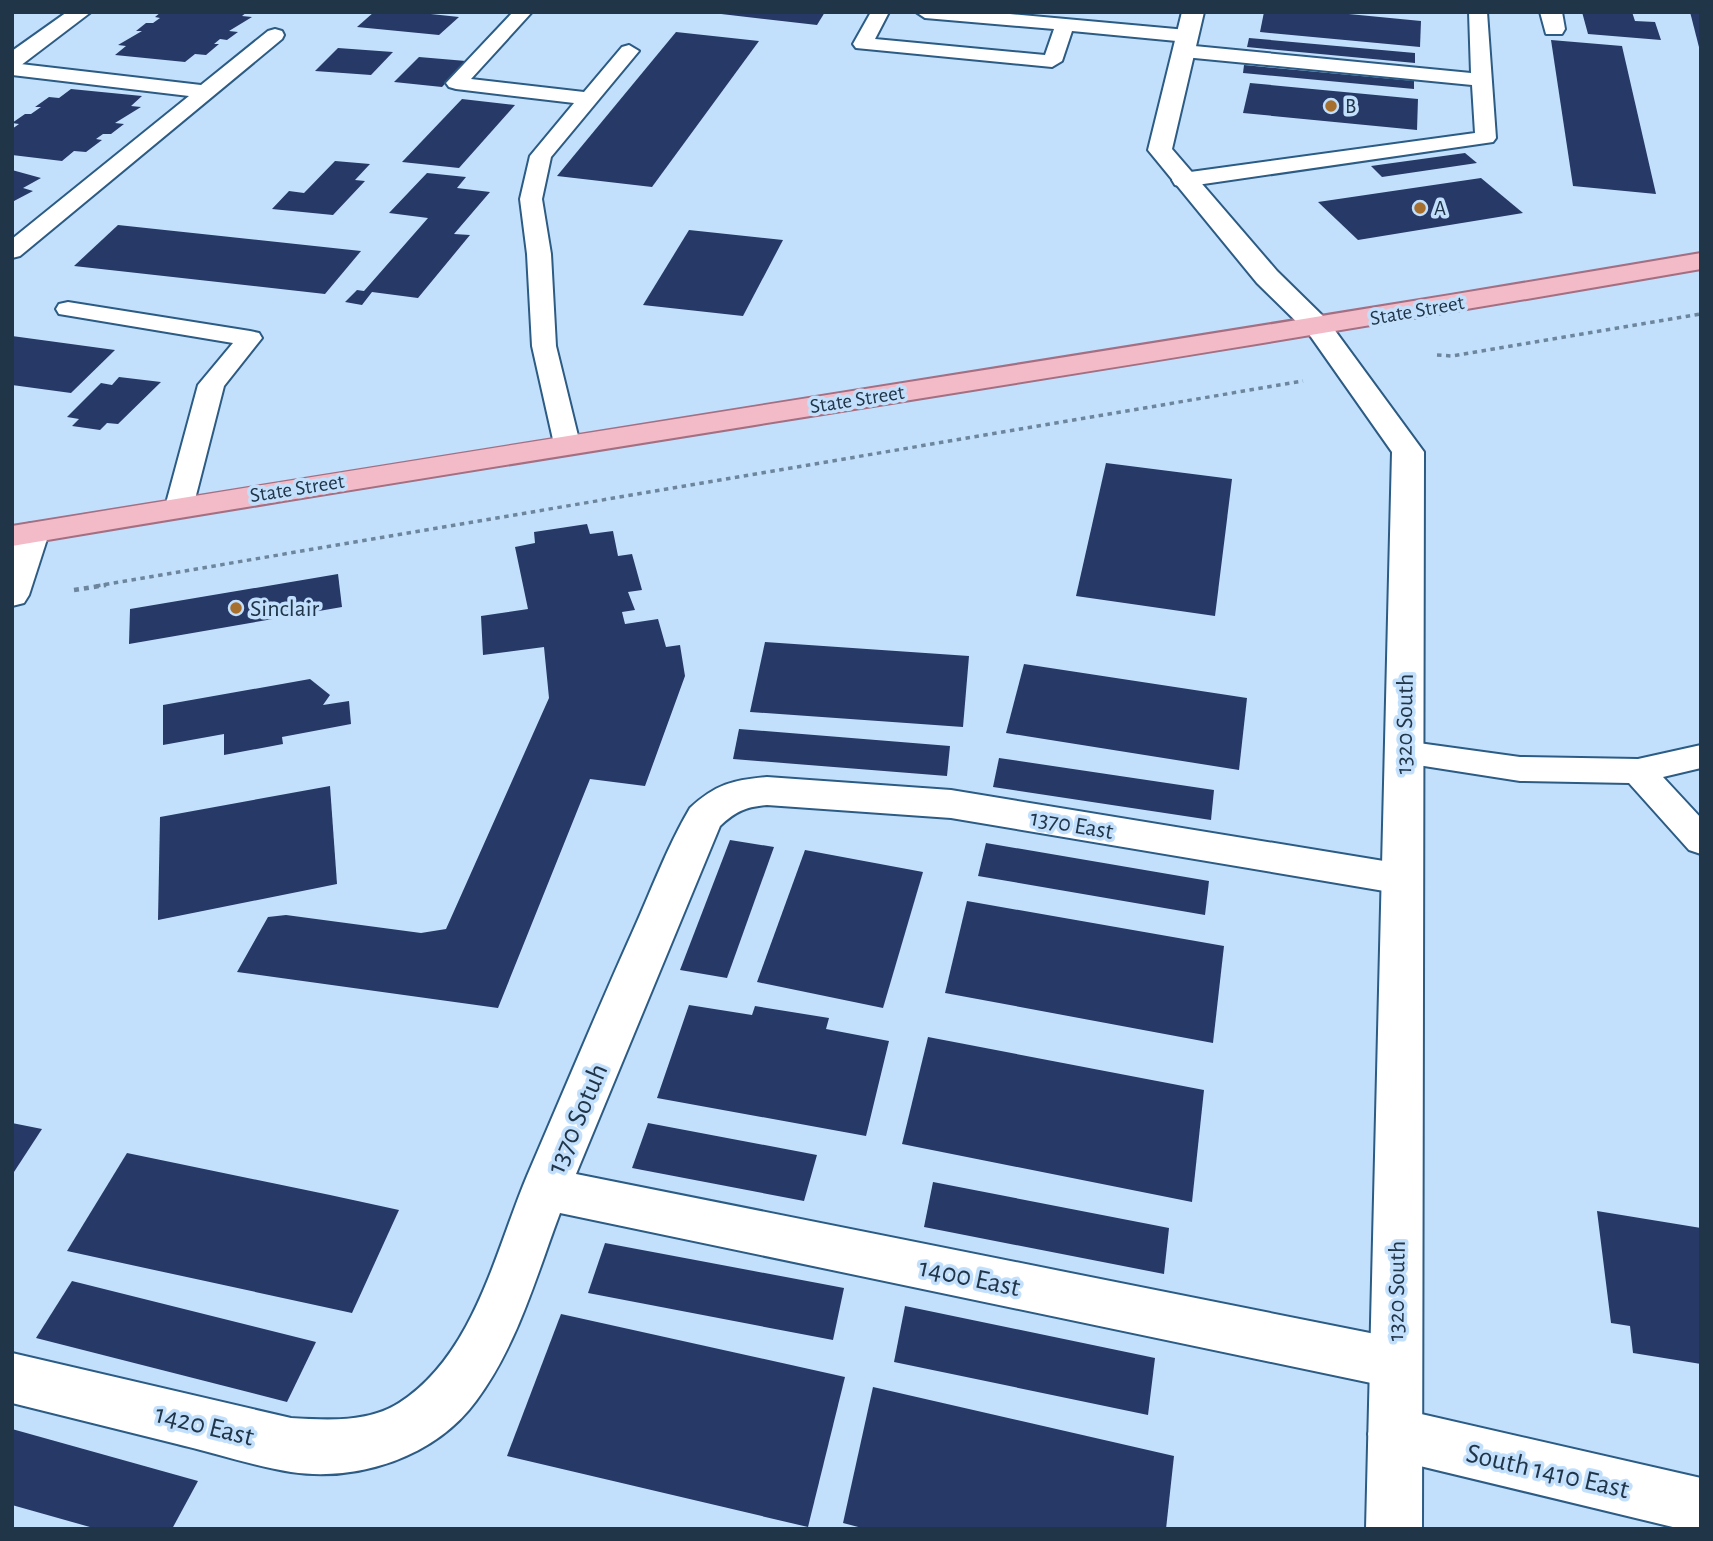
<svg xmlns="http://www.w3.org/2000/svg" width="1713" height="1541" font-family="'Alegreya Sans',sans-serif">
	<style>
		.building { fill: #273967 }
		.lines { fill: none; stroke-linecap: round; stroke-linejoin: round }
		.service-casing { stroke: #2c5b84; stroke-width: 4 }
		.minor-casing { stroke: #2c5b84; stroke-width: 4 }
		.tertiary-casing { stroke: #2c5b84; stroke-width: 4 }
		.primary-casing { stroke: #a46f82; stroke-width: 4 }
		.path-far1 { stroke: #6d869d; stroke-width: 3.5; stroke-dasharray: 4.5 4.5; stroke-linecap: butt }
		.path { stroke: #6d869d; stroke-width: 4.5; stroke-dasharray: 5 5; stroke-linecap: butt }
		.service { fill: #fff; fill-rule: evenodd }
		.minor { fill: #fff; fill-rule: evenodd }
		.tertiary { fill: #fff; fill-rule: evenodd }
		.primary { fill: #f2bbc7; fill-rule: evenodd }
		.poi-dot { fill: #a76f2d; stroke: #c2e0fc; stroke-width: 2.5 }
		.labels { text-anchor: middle; stroke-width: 7; stroke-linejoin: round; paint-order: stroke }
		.far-poi-label { font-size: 21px; fill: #213548; stroke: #c2e0fc; text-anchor: start }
		.far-street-label { font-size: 21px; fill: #213548; stroke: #c2e0fc }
		.poi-label { font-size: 24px; fill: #213548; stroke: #c2e0fc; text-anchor: start }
		.street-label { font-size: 24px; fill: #213548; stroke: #c2e0fc }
		.near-street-label { font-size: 28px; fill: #213548; stroke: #c2e0fc }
	</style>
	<rect width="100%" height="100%" fill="#c2e0fc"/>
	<g class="building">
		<polygon points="161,12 247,12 242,16 252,17 229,31 238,32 227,40 220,39 214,44 219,44 206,55 195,54 185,62 115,55 126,46 118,45 142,31 136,31 146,23 153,23 160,18 155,17"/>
		<polygon points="374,12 412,12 459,17 439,35 357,27"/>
		<polygon points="704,12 825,12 817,25"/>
		<polygon points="1264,12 1328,12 1421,21 1420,47 1260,32"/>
		<polygon points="1582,12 1632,12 1635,21 1655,22 1661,40 1588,34"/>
		<polygon points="1690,12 1701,12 1701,51 1700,51"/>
		<polygon points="676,32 759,41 652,187 557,176"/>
		<polygon points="1249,38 1415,53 1415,63 1247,47"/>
		<polygon points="1551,40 1622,46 1656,194 1573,186"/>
		<polygon points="338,48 393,52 371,75 315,71"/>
		<polygon points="419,57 466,61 442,87 394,82"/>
		<polygon points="1244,65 1414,81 1414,89 1243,73"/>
		<polygon points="1250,83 1418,99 1417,130 1243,113"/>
		<polygon points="71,89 142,96 131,106 141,107 115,123 124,124 111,134 103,134 96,139 102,140 86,152 74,151 62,161 12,155 12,129 19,124 12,123 25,114 31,114 41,107 35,107 49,97 59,98"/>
		<polygon points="462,99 515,105 459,168 402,162"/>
		<polygon points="1465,153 1477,163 1382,177 1371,166"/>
		<polygon points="335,161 370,164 355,180 365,181 333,215 272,209 289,191 304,193"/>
		<polygon points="12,170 41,178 23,188 33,191 14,201"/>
		<polygon points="427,173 466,177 457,188 490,192 454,234 470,235 418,298 372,292 362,305 345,302 357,290 364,291 428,218 389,213"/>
		<polygon points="1481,178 1523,213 1358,240 1318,202"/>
		<polygon points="118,225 361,251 325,294 74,266"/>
		<polygon points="689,230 783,240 743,316 643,305"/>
		<polygon points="12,336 115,350 71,393 12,385"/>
		<polygon points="119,377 161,382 118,424 107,423 100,430 72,426 79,419 67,417 101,383 112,385"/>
		<polygon points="1106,463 1232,479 1215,616 1076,596"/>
		<polygon points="587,524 590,534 613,531 618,556 632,554 642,590 628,592 635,610 622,612 625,624 658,619 666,647 680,645 685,676 645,786 590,779 498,1008 237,972 268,917 286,915 421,933 446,929 549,698 544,647 483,655 481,616 528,609 515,547 535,543 534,532"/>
		<polygon points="338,574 342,607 129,644 130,609"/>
		<polygon points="765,642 969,656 963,727 750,712"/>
		<polygon points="1024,664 1247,698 1239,770 1006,733"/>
		<polygon points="310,679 330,695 323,705 349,701 351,724 282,737 283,744 224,755 224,734 163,745 163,705"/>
		<polygon points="739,729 950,746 947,776 733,759"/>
		<polygon points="999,758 1214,790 1211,820 993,787"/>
		<polygon points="330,786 337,884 158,920 160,817"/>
		<polygon points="730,840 774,847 727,978 680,970"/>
		<polygon points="986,843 1209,881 1205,915 978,876"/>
		<polygon points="805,850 923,872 883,1008 757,982"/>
		<polygon points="967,901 1224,946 1213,1043 945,993"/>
		<polygon points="689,1005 752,1015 755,1006 829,1018 826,1029 889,1041 866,1136 657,1098"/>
		<polygon points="928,1037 1204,1090 1192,1202 902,1144"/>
		<polygon points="12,1123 42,1129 12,1175"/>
		<polygon points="648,1123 817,1155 804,1201 632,1168"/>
		<polygon points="127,1153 330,1195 399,1210 352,1313 67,1251"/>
		<polygon points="933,1182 1169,1228 1164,1274 924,1227"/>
		<polygon points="1597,1211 1701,1228 1701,1364 1633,1353 1630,1326 1611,1323"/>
		<polygon points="605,1243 844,1288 833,1340 588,1293"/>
		<polygon points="72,1281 316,1342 287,1402 36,1338"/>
		<polygon points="905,1306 1155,1358 1148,1415 894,1362"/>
		<polygon points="561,1314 845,1377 808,1527 507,1456"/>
		<polygon points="873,1387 1174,1456 1166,1529 866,1529 843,1523"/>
		<polygon points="12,1429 198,1481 172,1529 97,1529 12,1505"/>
	</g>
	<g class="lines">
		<g class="service-casing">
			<g id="service">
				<polygon points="513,12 532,12 471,79 584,92 622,47 629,45 639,51 551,157 542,199 551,254 556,346 580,444 576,450 567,452 558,450 554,444 532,346 527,254 520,199 530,156 574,103 456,89 449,87 446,83"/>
				<polygon points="871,12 889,12 875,39 1045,55 1054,29 925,18 916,12 988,12 1187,30 1196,36 1187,42 1072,31 1062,61 1052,67 856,48 853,44"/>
				<polygon points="1469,12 1487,12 1496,138 1493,142 1183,187 1175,185 1172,180 1175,175 1183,173 1475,133 1472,85 1184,57 1177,55 1174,51 1177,47 1184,45 1471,73"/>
				<polygon points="275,29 282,31 284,35 282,39 20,256 12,258 12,239 189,96 12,75 12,63 201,85 268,31"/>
				<polygon points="68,302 250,331 259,333 262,338 224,386 193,507 189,513 179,515 169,513 165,507 198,385 233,343 59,314 56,309 59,304"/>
				<polygon points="1404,741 1520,757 1638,759 1701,745 1701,768 1663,777 1701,818 1701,854 1689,850 1629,783 1520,781 1392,761 1388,753 1392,745"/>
			</g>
		</g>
		<g class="minor-casing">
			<g id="minor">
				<polygon points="67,12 91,12 20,66 12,68 12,51"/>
				<polygon points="1182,12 1204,12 1172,149 1277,271 1328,321 1332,327 1328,333 1318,336 1308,333 1257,283 1148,150"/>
				<polygon points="1540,12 1562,12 1565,29 1562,34 1546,34"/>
				<polygon points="32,523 44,526 49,533 29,595 24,603 12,606 12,543 20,526"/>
				<path d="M767 777 951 790 1402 864 1416 868 1422 879 1416 890 1402 894 951 818 767 805C746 807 736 811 720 826L576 1174 1395 1338 1413 1345 1421 1363 1413 1381 1395 1388 560 1213C536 1277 517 1346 476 1401 435 1457 358 1482 291 1472 253 1466 215 1453 177 1444 122 1430 67 1417 12 1403V1353L291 1418C326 1420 368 1423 399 1403 474 1355 495 1252 527 1176 562 1095 596 1013 632 933 651 891 667 847 690 808 716 784 733 780 767 777Z"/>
				<polygon points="1395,1408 1701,1478 1701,1529 1681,1529 1395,1460 1376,1453 1368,1434 1376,1415"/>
			</g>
		</g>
		<g class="tertiary-casing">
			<polygon id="tertiary" points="1318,318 1328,321 1424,452 1422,1529 1366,1529 1392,452 1304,327 1308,321"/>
		</g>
		<g class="primary-casing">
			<path id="primary" d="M1701 253V269C1139 367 575 451 12 546V526C575 432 1139 349 1701 253Z"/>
		</g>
		<g class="path-far1">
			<polyline points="1437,355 1452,356 1701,314"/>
			<polyline points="96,586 1303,381"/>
		</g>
		<polyline class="path" points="74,590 106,585"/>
		<use href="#service" class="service"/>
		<use href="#minor" class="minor"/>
		<use href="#tertiary" class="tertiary"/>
		<use href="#primary" class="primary"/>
	</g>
	<g class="poi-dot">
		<circle cx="1331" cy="106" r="7"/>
		<circle cx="1420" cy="208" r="7"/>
		<circle cx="236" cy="608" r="7"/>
	</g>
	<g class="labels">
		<g class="far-poi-label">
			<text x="1345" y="113">B</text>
			<text x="1434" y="215">A</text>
		</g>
		<g class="far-street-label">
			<text transform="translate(1417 310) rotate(-10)" y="7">State Street</text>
			<text transform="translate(857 399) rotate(-9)" y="7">State Street</text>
			<text transform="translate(297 488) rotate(-9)" y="7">State Street</text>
		</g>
		<g class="poi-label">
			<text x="250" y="616">Sinclair</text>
		</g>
		<g class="street-label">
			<text transform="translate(1404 724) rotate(-89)" y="8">1320 South</text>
			<text transform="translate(1072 824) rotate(10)" y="8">1370 East</text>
			<text transform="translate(1396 1291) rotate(-89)" y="8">1320 South</text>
		</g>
		<g class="near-street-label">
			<text transform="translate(576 1118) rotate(-67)" y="10">1370 Sotuh</text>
			<text transform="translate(970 1276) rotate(12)" y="10">1400 East</text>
			<text transform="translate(205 1424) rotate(14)" y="10">1420 East</text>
			<text transform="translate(1548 1470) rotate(13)" y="10">South 1410 East</text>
		</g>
	</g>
	<rect width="1713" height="1541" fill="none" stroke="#213548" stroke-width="28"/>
</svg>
